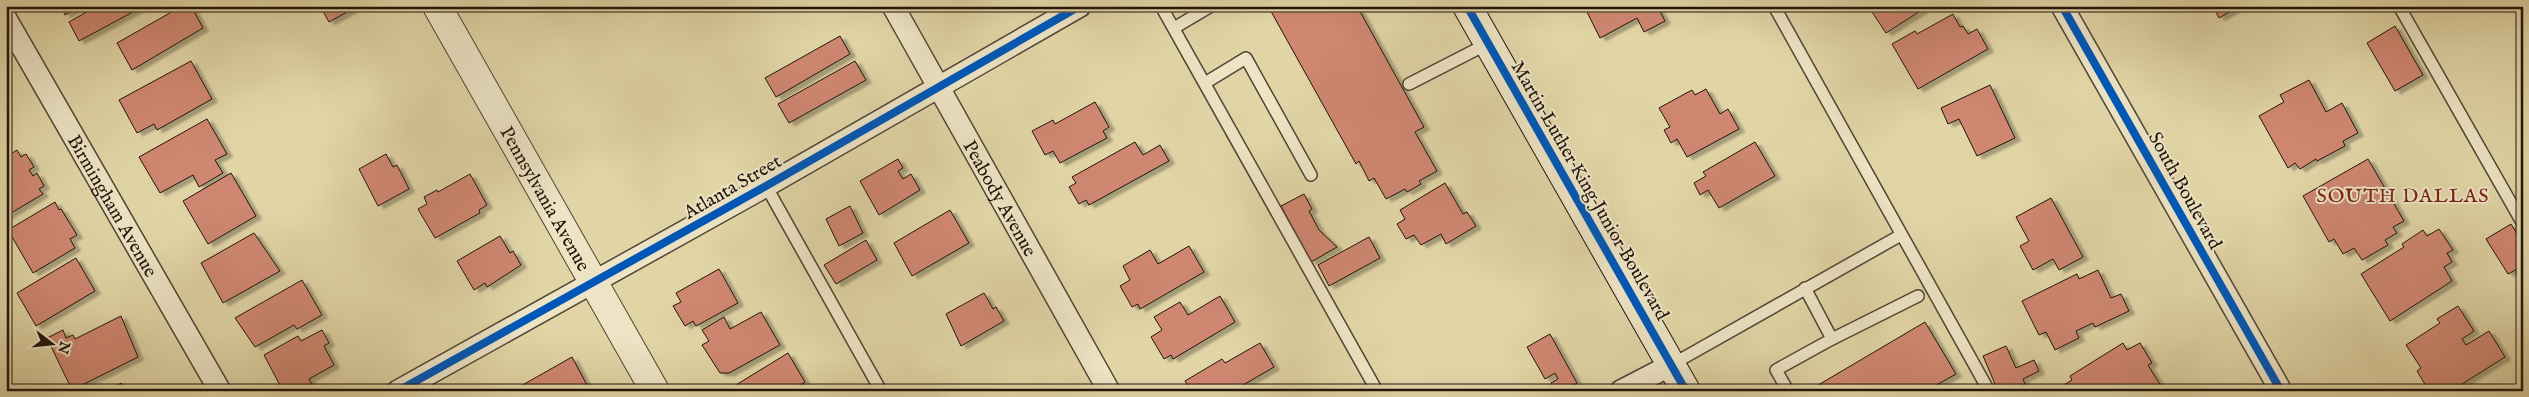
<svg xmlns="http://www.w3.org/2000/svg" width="2529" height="397" font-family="'IM FELL English',serif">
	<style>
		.building { fill: #cf8772; stroke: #20140b; filter: url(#shadow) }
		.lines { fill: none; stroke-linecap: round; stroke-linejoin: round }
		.service-casing { stroke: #504432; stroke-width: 14 }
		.minor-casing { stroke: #504432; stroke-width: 24 }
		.tertiary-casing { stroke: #504432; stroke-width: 30 }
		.secondary-casing { stroke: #20140b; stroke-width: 30 }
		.service { stroke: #ece4c5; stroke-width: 11 }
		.minor { stroke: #ece4c5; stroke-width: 21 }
		.tertiary { stroke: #ece4c5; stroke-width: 28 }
		.secondary { stroke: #ece4c5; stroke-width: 28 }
		.cycleway-casing { stroke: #ece4c5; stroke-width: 11 }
		.cycleway { stroke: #0057b8; stroke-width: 8 }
		.labels { text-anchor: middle; stroke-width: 4; stroke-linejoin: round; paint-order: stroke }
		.street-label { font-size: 19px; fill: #20140b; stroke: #ece4c5 }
		.neighbourhood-label { font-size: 20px; letter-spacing: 1px; fill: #7a1f14; stroke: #ece4c5 }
	</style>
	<defs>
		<filter id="shadow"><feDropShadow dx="5.5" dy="3" stdDeviation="1" flood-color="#0004"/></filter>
	</defs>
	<rect width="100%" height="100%" fill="#e1d5a6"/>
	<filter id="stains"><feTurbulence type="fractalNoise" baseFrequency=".004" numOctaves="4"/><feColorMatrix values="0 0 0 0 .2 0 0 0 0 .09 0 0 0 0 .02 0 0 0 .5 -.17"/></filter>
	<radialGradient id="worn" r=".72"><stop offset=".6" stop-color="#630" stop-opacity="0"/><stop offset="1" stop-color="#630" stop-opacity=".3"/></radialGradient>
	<g class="building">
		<polygon points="61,6 81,6 65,15"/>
		<polygon points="97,6 144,6 79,41 69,22"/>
		<polygon points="182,6 191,6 203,28 132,70 117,43"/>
		<polygon points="320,6 358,6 329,22"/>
		<polygon points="1268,6 1357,6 1424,127 1415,132 1437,171 1419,181 1421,184 1407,192 1405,189 1386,199 1374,178 1369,181 1359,161 1356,164"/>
		<polygon points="1584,6 1657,6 1665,21 1644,32 1637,18 1600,38"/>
		<polygon points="1874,6 1928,6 1886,33 1870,9"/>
		<polygon points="2213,6 2240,6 2219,18"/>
		<polygon points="1953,14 1960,27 1963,26 1968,34 1977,29 1988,49 1918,89 1892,44 1915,31 1917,34"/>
		<polygon points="2395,26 2423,75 2395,91 2367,43"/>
		<polygon points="840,36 850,54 776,97 765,78"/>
		<polygon points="191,61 212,99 157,130 154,124 137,133 119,100"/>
		<polygon points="855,61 866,80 789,123 778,104"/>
		<polygon points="2309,80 2326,112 2342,103 2358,133 2343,141 2345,146 2317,161 2316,159 2300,169 2295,163 2288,168 2259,116 2284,102 2280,95"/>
		<polygon points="1990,85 2015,138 1977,156 1959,119 1948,124 1941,108"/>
		<polygon points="1706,89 1720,114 1728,109 1739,129 1687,157 1677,139 1671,143 1664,130 1670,127 1659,108 1692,90 1695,95"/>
		<polygon points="1095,102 1109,127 1103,131 1107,138 1060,163 1053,151 1045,155 1032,131 1053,120 1055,124"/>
		<polygon points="207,119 227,154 215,160 223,173 199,187 193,175 160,193 139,157"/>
		<polygon points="1135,142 1143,155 1160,145 1169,161 1089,205 1086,200 1079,204 1069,187 1076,183 1072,177"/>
		<polygon points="1755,142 1775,176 1719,208 1708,190 1700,195 1694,183 1706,176 1703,172"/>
		<polygon points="17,150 21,157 26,154 34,167 29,170 33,176 37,173 44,186 39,189 43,194 6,216 6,157"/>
		<polygon points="386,154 393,167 397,165 409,189 378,206 359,169"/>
		<polygon points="898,159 903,168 898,171 903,179 911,174 920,190 879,215 860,181"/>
		<polygon points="2368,159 2404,221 2393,227 2397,233 2385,240 2388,245 2362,260 2354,248 2343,254 2334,239 2329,242 2303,196"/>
		<polygon points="231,173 256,216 208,244 183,201"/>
		<polygon points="470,174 487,205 479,210 480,213 435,238 418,209 427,204 424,197 437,190 438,192"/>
		<polygon points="1445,183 1463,214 1467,212 1476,226 1446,244 1441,234 1421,245 1414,235 1406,239 1397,224 1405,219 1400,210"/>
		<polygon points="1304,194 1312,209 1309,211 1319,230 1337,247 1311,262 1281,206"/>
		<polygon points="2051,198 2083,257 2059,270 2053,259 2033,270 2020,246 2029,241 2016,217"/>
		<polygon points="55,202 59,210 61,209 77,235 70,239 75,248 33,273 8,230"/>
		<polygon points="850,206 863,233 839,246 826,219"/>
		<polygon points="950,210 969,243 912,276 894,243"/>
		<polygon points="2511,224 2523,243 2523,266 2508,274 2486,239"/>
		<polygon points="2439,229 2453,250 2447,253 2452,262 2444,267 2452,281 2390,321 2361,274 2404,247 2402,244 2423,230 2427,236"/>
		<polygon points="254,233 280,271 223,303 201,263"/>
		<polygon points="500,236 510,253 513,251 521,265 487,287 485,283 474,290 457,261"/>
		<polygon points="1369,237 1380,258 1329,286 1318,265"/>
		<polygon points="866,240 877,260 836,284 824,265"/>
		<polygon points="1189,246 1204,272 1140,309 1138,304 1132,307 1120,286 1130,280 1123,266 1150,250 1158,264"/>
		<polygon points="76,258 95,291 36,326 17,293"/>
		<polygon points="719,269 738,303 696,326 693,321 685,326 673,306 681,302 676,293"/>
		<polygon points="2098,270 2111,298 2121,294 2129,311 2095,327 2093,323 2076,331 2079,338 2055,350 2046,332 2039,335 2022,301 2077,274 2079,279"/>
		<polygon points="302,280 322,315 297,329 294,325 255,347 235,318"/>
		<polygon points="984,293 993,309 996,307 1004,321 961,346 946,314"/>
		<polygon points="1220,296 1235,322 1173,359 1171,355 1164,359 1151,337 1162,330 1154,317 1180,302 1188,315"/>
		<polygon points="2458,306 2474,331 2462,339 2466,345 2489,331 2505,357 2451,391 2443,391 2441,388 2429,391 2417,371 2421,368 2406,345 2440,323 2437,319"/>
		<polygon points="761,312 780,345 729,373 720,373 702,345 709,341 702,330 724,317 730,329"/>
		<polygon points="121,316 138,357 72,390 47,338 63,330 66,338 73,335 75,339"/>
		<polygon points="1925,322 1956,374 1926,391 1808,391"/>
		<polygon points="322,330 329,343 324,346 334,365 309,379 315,390 313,391 283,391 264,355 298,336 301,341"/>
		<polygon points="1550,334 1577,383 1563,391 1555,391 1551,383 1558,379 1555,373 1545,379 1527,347"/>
		<polygon points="1260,343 1274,367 1233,391 1191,391 1185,381 1222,359 1225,363"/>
		<polygon points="2123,343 2127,350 2140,343 2152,363 2148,365 2161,386 2153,391 2065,391 2062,386 2072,380 2070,376"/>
		<polygon points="2006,346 2016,368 2034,360 2039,371 2023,379 2025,384 2010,391 1998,391 1983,356"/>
		<polygon points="788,353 805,382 791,391 733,391 731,388"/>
		<polygon points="572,357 587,385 576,391 512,391"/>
		<polygon points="121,383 126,391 108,391"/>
	</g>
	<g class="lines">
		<g class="service-casing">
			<g id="service">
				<polyline points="1161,6 1377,391"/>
				<polyline points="1774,6 1989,391"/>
				<polyline points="2399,6 2523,224"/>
				<polyline points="1174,28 1211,6"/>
				<polyline points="1205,83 1246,58 1311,175"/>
				<polyline points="1409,84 1489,43"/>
				<polyline points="766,186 881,391"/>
				<polyline points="1832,339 1918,296"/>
				<polyline points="1671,365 1901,235"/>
				<polyline points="1788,391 1776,370 1832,339 1805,288"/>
			</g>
		</g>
		<g class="minor-casing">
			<g id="minor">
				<path id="s1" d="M893 6 1109 391"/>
				<polyline points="2062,6 2281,391"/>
				<path id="s2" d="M6 19 220 391"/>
				<polyline points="398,391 766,186 1080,6"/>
				<polyline points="1621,391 1671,365"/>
			</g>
		</g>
		<g class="tertiary-casing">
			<g id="tertiary">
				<path id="s3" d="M437 6 655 391"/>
			</g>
		</g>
		<g class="secondary-casing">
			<polyline id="secondary" points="1467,6 1686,391"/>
		</g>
		<use href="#service" class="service"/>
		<use href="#minor" class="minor"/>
		<use href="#tertiary" class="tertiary"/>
		<use href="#secondary" class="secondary"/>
		<g class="cycleway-casing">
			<g id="cycleway">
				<polyline points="1467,6 1686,391"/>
				<polyline points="2062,6 2281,391"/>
				<polyline points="398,391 766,186 1080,6"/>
			</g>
		</g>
		<use href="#cycleway" class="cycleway"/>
	</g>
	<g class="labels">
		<g class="street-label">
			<text transform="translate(732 186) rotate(-30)" y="7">Atlanta Street</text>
			<text transform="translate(1591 190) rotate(60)" y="7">Martin Luther King Junior Boulevard</text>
			<text transform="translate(2186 190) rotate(61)" y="7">South Boulevard</text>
			<text dy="7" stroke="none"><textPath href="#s1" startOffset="220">Peabody Avenue</textPath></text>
			<text dy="7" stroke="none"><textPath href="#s3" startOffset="221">Pennsylvania Avenue</textPath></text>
			<text dy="7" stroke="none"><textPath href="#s2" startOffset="215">Birmingham Avenue</textPath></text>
		</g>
		<g class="neighbourhood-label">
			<text x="2403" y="202">SOUTH DALLAS</text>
		</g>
	</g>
	<rect width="2529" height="397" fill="none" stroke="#e1d5a6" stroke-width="25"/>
	<rect x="8" y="8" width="2514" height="382" fill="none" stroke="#20140b" stroke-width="2.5"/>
	<rect x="12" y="12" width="2504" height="372" fill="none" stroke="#20140b"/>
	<g transform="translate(52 344) rotate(106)" stroke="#ece4c5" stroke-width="4" paint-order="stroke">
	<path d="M0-4L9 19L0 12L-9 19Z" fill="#20140b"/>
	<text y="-8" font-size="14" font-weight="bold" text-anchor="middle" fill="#20140b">N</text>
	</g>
	<rect width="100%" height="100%" filter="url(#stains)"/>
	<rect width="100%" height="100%" fill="url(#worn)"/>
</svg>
